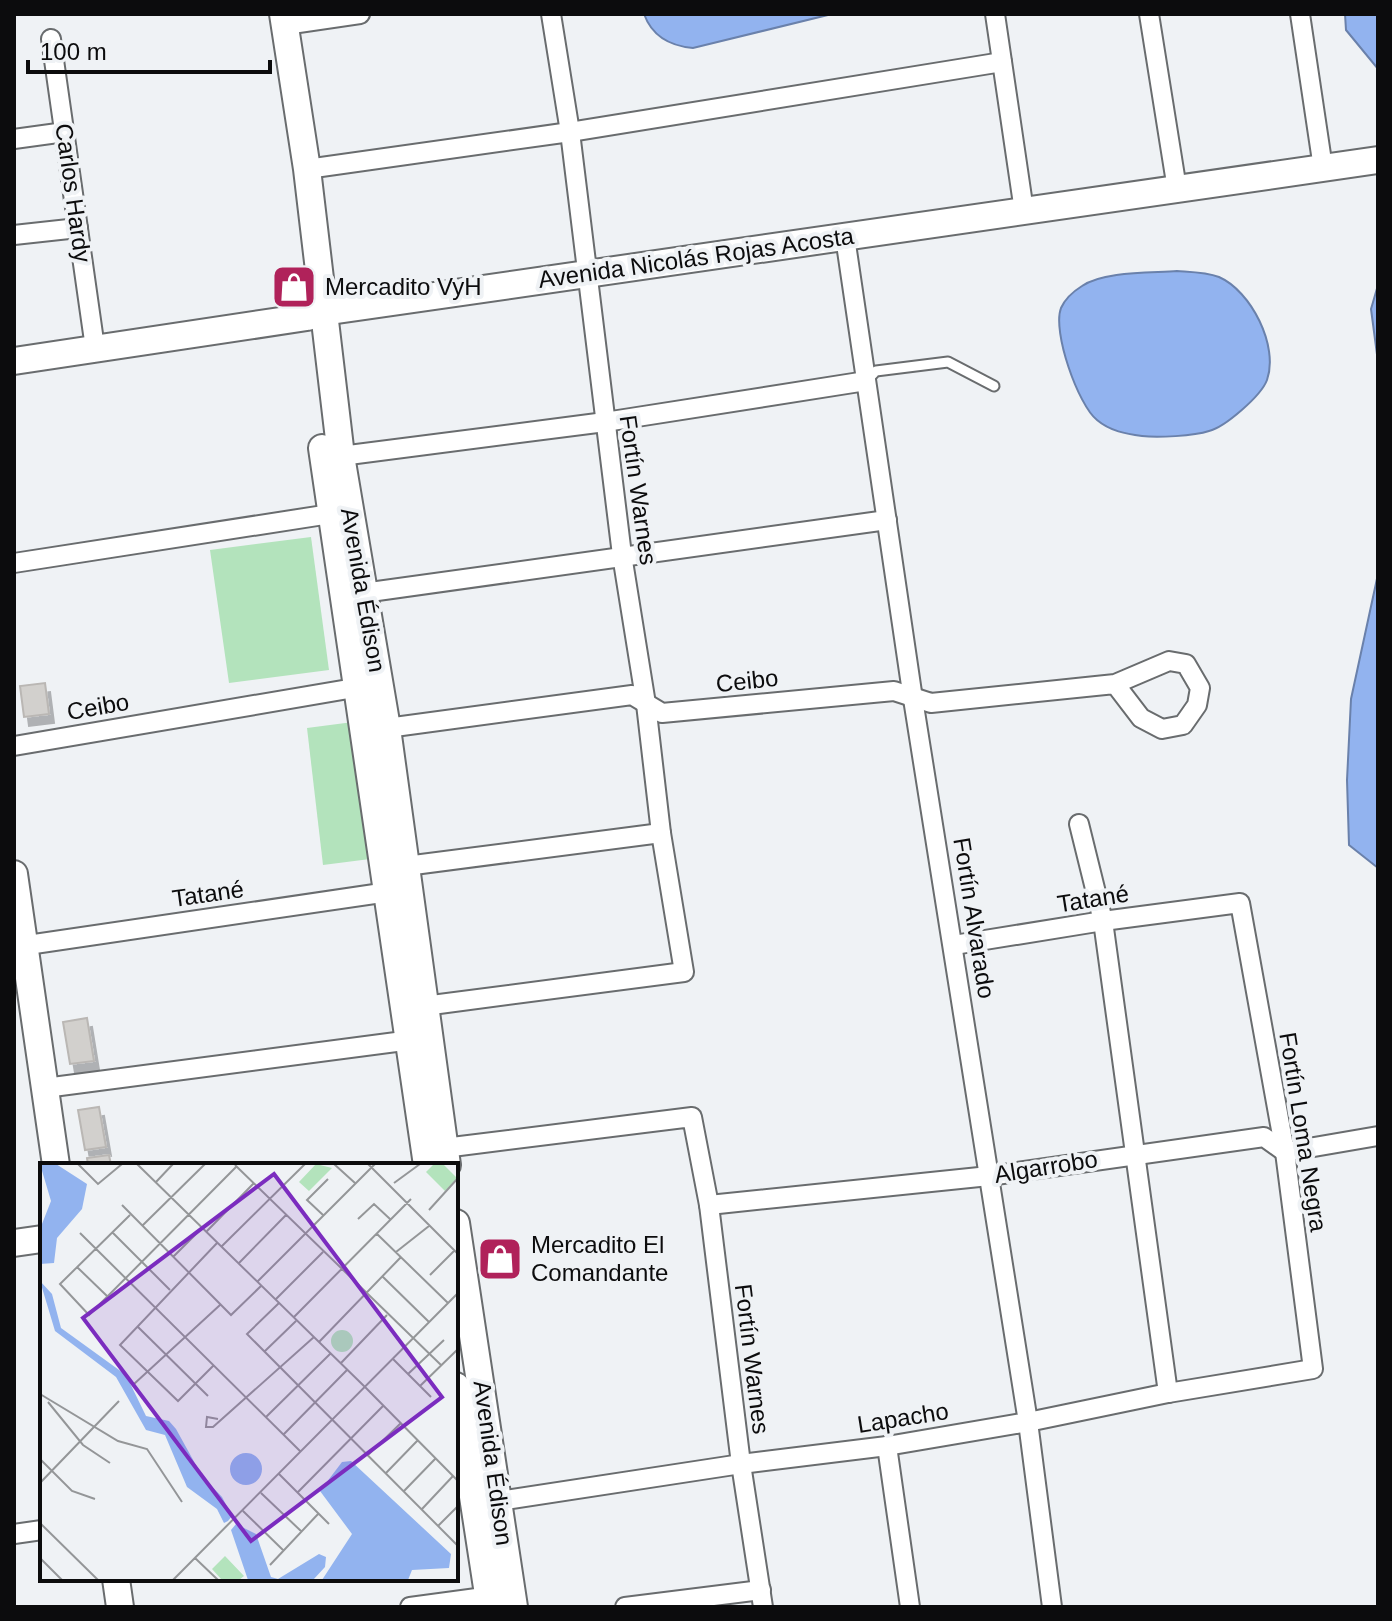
<svg xmlns="http://www.w3.org/2000/svg" width="1392" height="1621" font-family="Helvetica,sans-serif">
	<style>
		.green { fill: #b3e3bc }
		.water { fill: #92b3ef; stroke: #6a81ab; stroke-width: 2 }
		.building { fill: #d2d0cd; stroke: #bab7b4; stroke-width: 2; filter: url(#shadow) }
		.lines { fill: none; stroke-linecap: round; stroke-linejoin: round }
		.lane-casing { stroke: #696c6e; stroke-width: 13 }
		.street-casing { stroke: #696c6e; stroke-width: 22 }
		.secondary-casing { stroke: #696c6e; stroke-width: 30 }
		.lane { stroke: #fff; stroke-width: 9 }
		.street { stroke: #fff; stroke-width: 18 }
		.secondary { stroke: #fff; stroke-width: 26 }
		.labels { text-anchor: middle; stroke-width: 8; stroke-linejoin: round; paint-order: stroke }
		.street-label { font-size: 24px; fill: #0c0c0d; stroke: #eff2f5 }
		.poi-label { font-size: 24px; fill: #0c0c0d; stroke: #eff2f5; text-anchor: start }
		.inset-road { fill: none; stroke: #949698; stroke-width: 2 }
		.view { fill: #7b2cbf; fill-opacity: 0.15; stroke: #7b2cbf; stroke-width: 4 }
		.inset-edge { fill: none; stroke: #0c0c0d; stroke-width: 4 }
	</style>
	<defs>
		<filter id="shadow"><feDropShadow dx="5" dy="9" stdDeviation="0" flood-color="#0004"/></filter>
	</defs>
	<rect width="100%" height="100%" fill="#eff2f5"/>
	<g class="green">
		<polygon points="311,537 329,670 229,683 210,550"/>
		<polygon points="353,722 370,859 323,865 307,728"/>
	</g>
	<g class="water">
		<path d="M644 14H832L693 48C670 46 652 36 644 14Z"/>
		<polygon points="1345,14 1378,14 1378,69 1346,30"/>
		<path d="M1177 271C1191 272 1206 272 1219 277 1251 291 1279 346 1267 380 1261 396 1225 427 1209 431 1194 436 1157 438 1142 436 1126 434 1110 431 1097 420 1078 405 1052 331 1061 308 1065 299 1074 291 1082 286 1103 271 1151 273 1177 271Z"/>
		<polygon points="1378,285 1378,362 1371,309"/>
		<polygon points="1378,574 1378,868 1349,845 1347,780 1351,699"/>
	</g>
	<g class="building">
		<polygon points="45,683 49,714 24,717 20,686"/>
		<polygon points="87,1018 94,1061 70,1064 63,1022"/>
		<polygon points="99,1107 106,1147 85,1150 78,1110"/>
		<polygon points="109,1155 111,1165 88,1165 87,1158"/>
	</g>
	<g class="lines">
		<g class="lane-casing">
			<polyline id="lane" points="866,381 876,371 948,362 994,386"/>
		</g>
		<g class="street-casing">
			<g id="street">
				<polyline points="995,14 1024,211"/>
				<polyline points="1149,14 1177,189"/>
				<polyline points="1300,14 1323,168"/>
				<polyline points="285,25 360,14"/>
				<polyline points="51,39 95,348"/>
				<polyline points="14,139 65,132"/>
				<polyline points="307,169 570,132 1002,62"/>
				<polyline points="14,235 78,228"/>
				<polyline points="845,237 913,699 1028,1422 1052,1607"/>
				<polyline points="341,456 605,422 866,381"/>
				<polyline points="14,563 343,512"/>
				<polyline points="363,593 887,520"/>
				<polyline points="387,728 632,695 662,713 894,691 931,703 1115,684 1169,661 1186,664 1200,688 1197,705 1183,725 1162,729 1141,718 1115,684"/>
				<polyline points="14,746 366,686"/>
				<polyline points="1079,824 1103,921 1168,1393"/>
				<polyline points="406,866 661,833"/>
				<polyline points="14,947 395,891"/>
				<polyline points="424,1006 684,972 661,833 646,704 622,555 570,132 551,14"/>
				<polyline points="45,1088 419,1039"/>
				<polyline points="444,1148 692,1117 709,1205 741,1464 763,1607"/>
				<polyline points="709,1205 989,1176 1264,1137 1285,1152 1378,1136"/>
				<polyline points="887,1446 910,1607"/>
				<polyline points="499,1501 741,1464 887,1446 1028,1422 1168,1393 1313,1369 1285,1152 1240,903 1103,921 954,945"/>
				<polyline points="14,1534 42,1530"/>
				<polyline points="410,1607 499,1595"/>
				<polyline points="625,1607 761,1590"/>
			</g>
		</g>
		<g class="secondary-casing">
			<g id="secondary">
				<polyline points="283,14 307,169 341,456 387,728 447,1165"/>
				<polyline points="14,361 307,317 323,312 1378,160"/>
				<polyline points="322,448 427,1165"/>
				<polyline points="14,874 56,1165"/>
				<polyline points="456,1223 514,1607"/>
				<polyline points="14,1243 42,1239"/>
				<polyline points="456,1386 490,1607"/>
				<polyline points="116,1579 120,1607"/>
			</g>
		</g>
		<use href="#lane" class="lane"/>
		<use href="#street" class="street"/>
		<use href="#secondary" class="secondary"/>
	</g>
	<defs>
		<g id="shop-square" transform="scale(2.3)"><rect x="-9" y="-9" width="18" height="18" rx="4" fill="#b0225a" stroke="#eff2f5"/><path d="M-5-2.5h2.3a2.7 3.5 0 0 1 5.4 0H5L5.5 6h-11ZM-1.5-2.5h3a1.5 2.3 0 0 0-3 0Z" fill="#fff"/></g>
	</defs>
	<g fill-rule="evenodd">
		<use href="#shop-square" x="294" y="287"/>
		<use href="#shop-square" x="500" y="1259"/>
	</g>
	<g class="labels">
		<g class="street-label">
			<text transform="translate(73 193) rotate(82)" y="8">Carlos Hardy</text>
			<text transform="translate(696 258) rotate(-8)" y="8">Avenida Nicolás Rojas Acosta</text>
			<text transform="translate(638 490) rotate(82)" y="8">Fortín Warnes</text>
			<text transform="translate(363 590) rotate(80)" y="8">Avenida Édison</text>
			<text transform="translate(747 681) rotate(-6)" y="8">Ceibo</text>
			<text transform="translate(98 707) rotate(-10)" y="8">Ceibo</text>
			<text transform="translate(208 894) rotate(-8)" y="8">Tatané</text>
			<text transform="translate(1093 899) rotate(-9)" y="8">Tatané</text>
			<text transform="translate(974 918) rotate(81)" y="8">Fortín Alvarado</text>
			<text transform="translate(1303 1132) rotate(81)" y="8">Fortín Loma Negra</text>
			<text transform="translate(1046 1167) rotate(-9)" y="8">Algarrobo</text>
			<text transform="translate(752 1359) rotate(83)" y="8">Fortín Warnes</text>
			<text transform="translate(903 1418) rotate(-9)" y="8">Lapacho</text>
			<text transform="translate(493 1463) rotate(82)" y="8">Avenida Édison</text>
		</g>
		<g class="poi-label">
			<text x="325" y="295">Mercadito VyH</text>
			<text x="531" y="1253">Mercadito El<tspan x="531" dy="28">Comandante</tspan></text>
		</g>
	</g>
	<g transform="translate(40 1163)">
		<rect width="418" height="418" fill="#eff2f5"/>
		<path d="M276 1 292 5 269 28 259 19ZM394 1H403L417 15 405 28 386 9ZM291 178a11 11 0 1 1 22 0a11 11 0 1 1-22 0ZM185 393 204 413 199 417H182L172 406Z" fill="#b3e3bc"/>
		<path d="M0 1H16L47 21 42 46 17 75 14 100 0 101V66L11 38ZM0 118 12 131 21 165 86 212 106 253 129 258 136 266 162 313 182 334 192 353 188 358 184 360 177 346 147 324 125 272 106 267 76 214 15 168ZM190 306a16 16 0 1 1 32 0a16 16 0 1 1-32 0ZM311 298 411 391 409 405 372 407 368 417H282L312 371 280 328 302 299ZM196 361 216 371 231 414 238 416 279 391 286 394 285 404 273 417H208L191 367Z" fill="#92b3ef"/>
		<path class="inset-road" d="M38 1 58 21 82 1M97 1 326 225M294 1 315 20M328 1 418 91M195 2 401 202M116 19 133 1M354 20 380 1M82 42 191 152 222 122M389 47 418 15M90 52 20 121 49 152 197 3M283 52 267 37 288 16M318 56 334 41 350 56M103 62 165 1M167 68 214 20M72 69 130 127M40 70 261 289M336 70 408 140M182 83 265 1M356 89 389 63M133 94 162 65M199 100 246 52M37 104 67 133M390 112 414 88M342 113 389 159M218 118 335 1M236 136 283 89M239 140 207 171 418 383M254 154 371 36M97 163 168 233M279 179 361 94M225 188 256 158M353 196 391 234M301 200 347 152M173 203 138 238 80 182 178 79M368 211 404 177M94 221 180 142M380 223 417 187M326 225 418 318M0 231 78 278 107 286 142 339M8 239 43 282 70 300M226 254 290 191M178 256 167 254 166 264H173L274 174M244 271 307 207M328 292 361 260M0 296 32 328 55 336M346 310 378 277M239 311 289 361M0 320 79 238M364 328 396 295M258 329 343 243M221 330 262 369M382 346 413 313M203 348 244 388M0 360 58 417M398 363 418 343M0 395 22 417M155 395 178 417M230 402 279 350M133 417 418 130"/>
		<path class="view" d="M234 11 402 234 211 378 43 155Z"/>
		<rect width="418" height="418" class="inset-edge"/>
	</g>
	<rect width="1392" height="1621" fill="none" stroke="#0c0c0d" stroke-width="32"/>
	<path d="M28 60v12h242v-12" fill="none" stroke="#0c0c0d" stroke-width="4"/>
	<text x="40" y="60" font-size="24" fill="#0c0c0d" stroke="#eff2f5" stroke-width="6" paint-order="stroke">100 m</text>
</svg>
